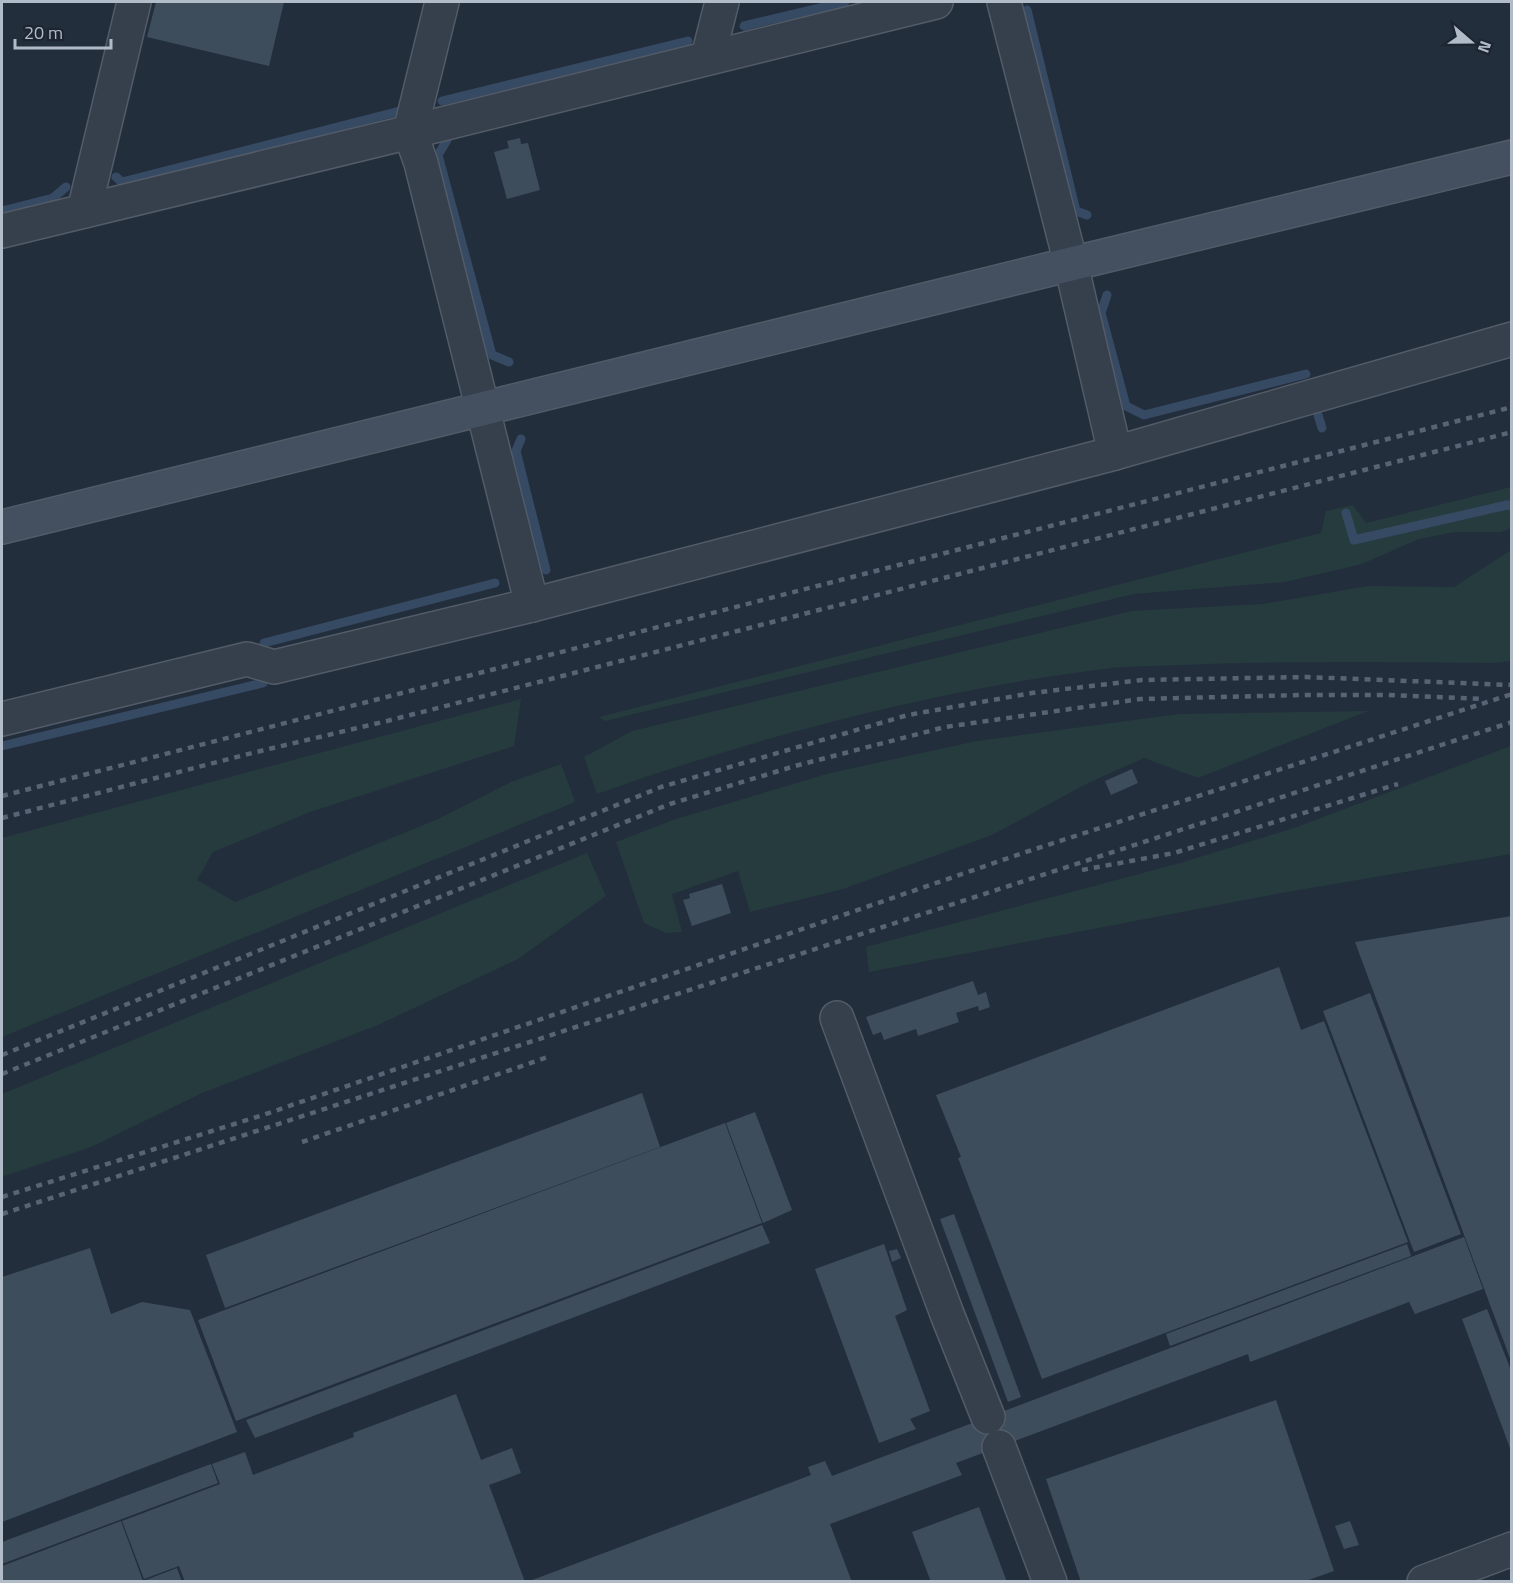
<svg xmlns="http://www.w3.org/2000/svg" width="1513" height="1583" font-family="'Titillium Web',sans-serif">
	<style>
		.green { fill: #253b3e }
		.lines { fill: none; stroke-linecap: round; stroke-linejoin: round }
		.stream { stroke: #364a64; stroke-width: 9 }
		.building { fill: #3e4d5c }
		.street-casing { stroke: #525b67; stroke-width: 36 }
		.secondary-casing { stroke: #525b67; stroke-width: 36 }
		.street { stroke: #36404d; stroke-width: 33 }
		.secondary { stroke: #444f60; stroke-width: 33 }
		.rail { stroke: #586474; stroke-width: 4.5; stroke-dasharray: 6 6; stroke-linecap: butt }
	</style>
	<rect width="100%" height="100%" fill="#232e3c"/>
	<g class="green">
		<polygon points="1511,487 1511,528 1501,532 1455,532 1419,539 1362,564 1285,582 1134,594 605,721 599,717 1321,533 1326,511 1353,505 1366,523"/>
		<path d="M1511 550V661L1492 663C1397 662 1303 661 1208 664 1176 666 1144 665 1112 668 937 689 763 735 597 794L584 757 632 731 1131 611 1263 604 1368 586 1454 587Z"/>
		<polygon points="521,699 514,746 310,812 213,852 197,880 235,902 438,819 511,782 561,764 575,802 2,1037 2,838"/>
		<polygon points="1368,711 1198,778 1144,758 1086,784 992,835 843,889 750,912 738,871 672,894 682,932 666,933 644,923 616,842 676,819 830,773 977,741 1179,714"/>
		<polygon points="1511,746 1511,854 1281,893 869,972 866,947 1180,863 1294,828"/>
		<polygon points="587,853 606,896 518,959 378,1025 202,1093 91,1147 2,1177 2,1094"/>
	</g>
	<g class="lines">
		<g class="stream">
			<polyline points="1027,10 1076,211 1087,215"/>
			<polyline points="744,26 845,2"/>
			<polyline points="442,101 688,41"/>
			<polyline points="447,140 438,155 492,355 509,362"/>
			<polyline points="116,177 122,182 400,111"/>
			<polyline points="2,211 53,198 66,187"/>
			<polyline points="1107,295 1101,313 1126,406 1144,415 1306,374"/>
			<polyline points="1318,415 1322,428"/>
			<polyline points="521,439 516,451 546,570"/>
			<polyline points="1346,513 1354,540 1507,505 1512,506"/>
			<polyline points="264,643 495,583"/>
			<polyline points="2,746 263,683"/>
		</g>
	</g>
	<g class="building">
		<polygon points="156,2 284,2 269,66 147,37"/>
		<polygon points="520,138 521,144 528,143 540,190 507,199 494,152 509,148 507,141"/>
		<polygon points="1132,769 1138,783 1111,795 1105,781"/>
		<polygon points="722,884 731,913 692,926 683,900 690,898 689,894"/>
		<polygon points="1512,916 1512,1361 1511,1361 1355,942"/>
		<polygon points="1279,967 1301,1030 1324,1021 1408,1242 1042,1379 958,1158 961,1157 936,1095"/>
		<polygon points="973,981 978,995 986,992 990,1007 979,1011 978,1006 956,1013 959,1022 918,1036 916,1029 884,1040 881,1032 873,1035 866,1017"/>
		<polygon points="1370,993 1461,1234 1414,1252 1323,1011"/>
		<polygon points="642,1093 660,1147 225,1308 206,1255"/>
		<polygon points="755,1112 792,1210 763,1223 726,1123"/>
		<polygon points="725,1123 762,1223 236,1421 198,1320"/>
		<polygon points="954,1214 1021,1397 1008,1402 940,1219"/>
		<polygon points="762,1225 770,1243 255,1438 246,1420"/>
		<polygon points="1464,1237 1483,1289 1415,1314 1409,1302 1250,1362 1248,1354 956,1463 962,1475 830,1524 852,1582 527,1582 811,1475 808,1467 825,1461 832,1476"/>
		<polygon points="884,1244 907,1310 895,1316 930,1411 910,1419 916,1429 879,1443 815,1269"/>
		<polygon points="1407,1244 1411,1256 1170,1346 1166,1334"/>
		<polygon points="90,1248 111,1314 142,1302 190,1310 237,1432 2,1522 2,1277"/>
		<polygon points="897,1249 901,1258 892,1262 889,1251"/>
		<polygon points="1487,1309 1512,1373 1512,1447 1510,1448 1462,1319"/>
		<polygon points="456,1394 481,1460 512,1448 521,1473 489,1485 525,1582 185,1582 179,1566 144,1579 122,1521 220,1484 212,1464 245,1452 253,1475 354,1437 353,1433"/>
		<polygon points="1276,1400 1334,1571 1303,1582 1081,1582 1046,1479"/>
		<polygon points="211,1464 218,1483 2,1564 2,1542"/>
		<polygon points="979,1507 1007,1582 931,1582 912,1532"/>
		<polygon points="121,1521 143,1581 177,1568 182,1582 2,1582 2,1566"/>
		<polygon points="1350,1521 1359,1545 1344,1549 1335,1526"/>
	</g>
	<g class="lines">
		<g class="street-casing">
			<g id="street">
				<polyline points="442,2 410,132 421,163 532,605"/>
				<polyline points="1004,2 1071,264 1115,453"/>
				<polyline points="708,57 722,2"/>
				<polyline points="84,211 134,2"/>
				<polyline points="2,231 410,132 936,2"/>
				<polyline points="2,719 247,659 274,667 532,605 1115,453 1512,339"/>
				<polyline points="837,1018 947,1314 988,1417"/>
				<polyline points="999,1447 1050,1582"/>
				<polyline points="1424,1582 1512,1549"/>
			</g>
		</g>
		<g class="secondary-casing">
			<polyline id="secondary" points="2,527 1071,264 1512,157"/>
		</g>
		<use href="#street" class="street"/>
		<use href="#secondary" class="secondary"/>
		<g class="rail">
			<polyline points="2,796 1512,407"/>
			<polyline points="2,818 252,753 387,721 1512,432"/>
			<polyline points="1082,870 1174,853 1398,784"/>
			<polyline points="2,1055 661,787 908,715 1032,693 1142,680 1306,677 1512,685"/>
			<polyline points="2,1074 670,804 795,766 945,727 1140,699 1302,695 1386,695 1484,699"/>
			<polyline points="302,1142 548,1057"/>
			<polyline points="2,1197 263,1115 1023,853 1512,694"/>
			<polyline points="2,1214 1512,722"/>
		</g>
	</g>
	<rect width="1513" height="1583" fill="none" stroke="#b2bbc8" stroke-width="6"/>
	<g transform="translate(1471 42) rotate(110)" stroke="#1c2531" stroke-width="4.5" paint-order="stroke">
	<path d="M0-4.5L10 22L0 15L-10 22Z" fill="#b2bbc8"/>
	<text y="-9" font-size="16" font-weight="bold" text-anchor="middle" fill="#b2bbc8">N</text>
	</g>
	<path d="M15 39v9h96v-9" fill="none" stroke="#b2bbc8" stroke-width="3"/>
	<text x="24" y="39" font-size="18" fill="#b2bbc8" stroke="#1c2531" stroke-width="4.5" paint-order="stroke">20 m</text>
</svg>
